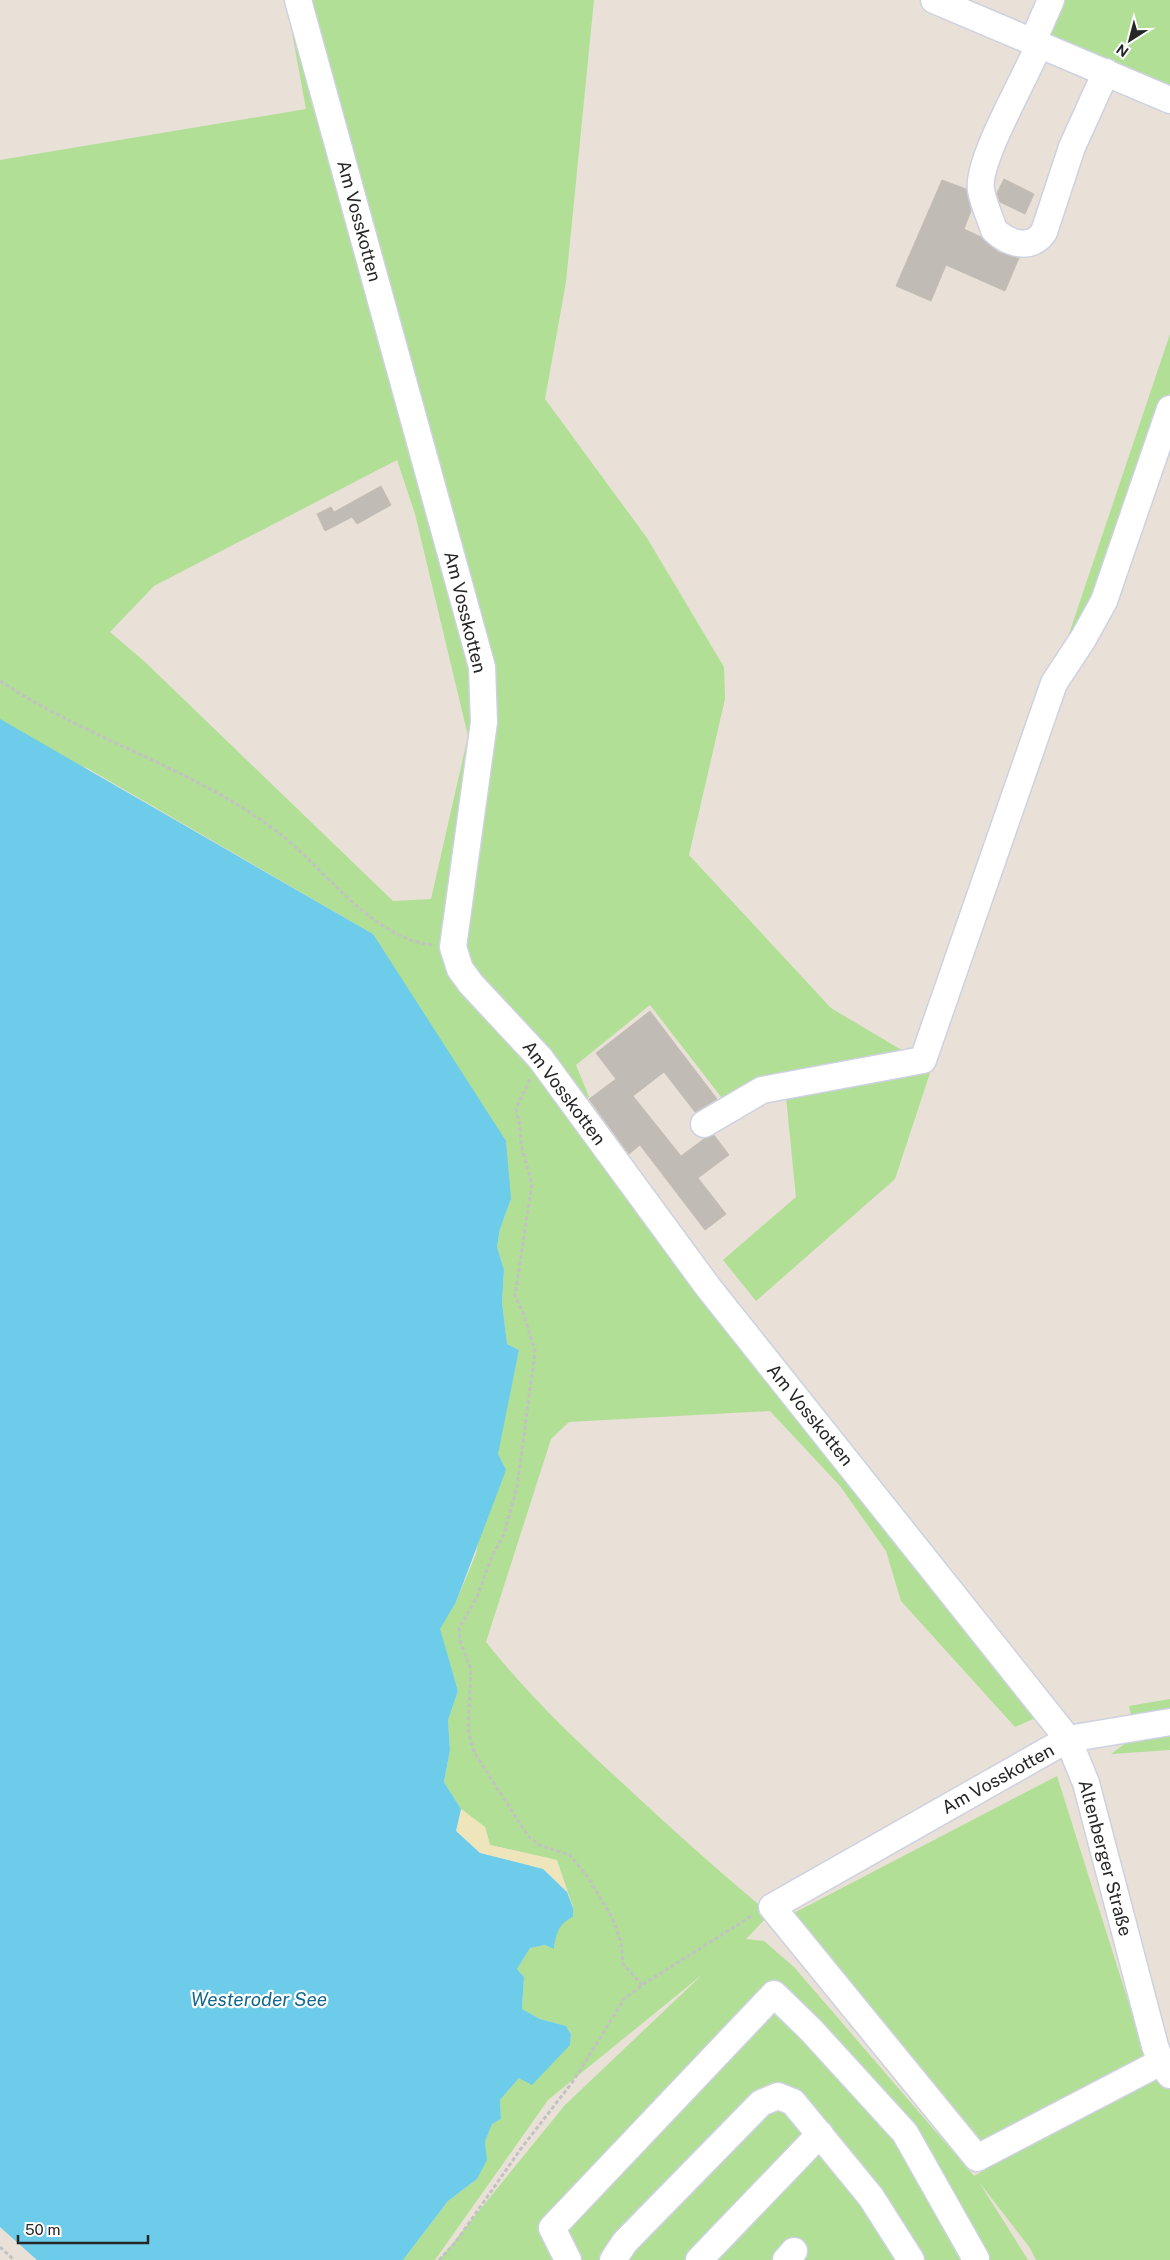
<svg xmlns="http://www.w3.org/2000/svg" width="1170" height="2260" font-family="'Public Sans',sans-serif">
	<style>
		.green { fill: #b0df95; fill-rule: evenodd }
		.sand { fill: #eee5bb }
		.water { fill: #6cccea }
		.building { fill: #c1bbb5; stroke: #c4bdb2 }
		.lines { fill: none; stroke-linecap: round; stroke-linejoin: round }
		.minor-casing { stroke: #cdd1e0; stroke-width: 29 }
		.path { stroke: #c2c2c2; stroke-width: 3; stroke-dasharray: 4 2.5; stroke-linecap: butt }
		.minor { stroke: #fff; stroke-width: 26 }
		.labels { text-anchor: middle; stroke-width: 4.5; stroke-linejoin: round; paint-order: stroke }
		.street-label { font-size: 18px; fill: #262626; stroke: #fff }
		.water-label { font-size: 19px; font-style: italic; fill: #116890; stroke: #fff }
	</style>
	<rect width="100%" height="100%" fill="#e9e1d8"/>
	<g class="green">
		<path d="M286 0H594L566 282 545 399 647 538 724 667 725 699 689 855 831 1008 915 1058 725 1102 650 1005 576 1065 589 1097 570 1111 1050 1712 1015 1727 901 1601 886 1551 840 1486 770 1411 569 1422 551 1439 486 1642C525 1691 570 1735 616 1777 666 1824 717 1870 770 1914L746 1939 764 1941 794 1967 974 2176 1159 2074 1170 2084V2260H1036L1030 2248 979 2182 1028 2260H439L565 2105 703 1974 548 2100 435 2260H403L448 2201 477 2179 486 2160 485 2142 492 2124 501 2119 500 2100 519 2078 570 2045 571 2034 566 2026 540 2019 522 2009 524 1977 517 1969 530 1948 545 1945 554 1949 556 1932 573 1907 557 1860 490 1845 485 1827 461 1809 444 1782 450 1750 448 1720 458 1691 439 1629 456 1602 476 1554 519 1350 507 1344 502 1302 504 1270 497 1247 500 1229 511 1199 373 934 87 768 23 752 0 739V160L306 109ZM397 460 415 514 468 736 431 899 393 901 144 661 110 632 154 586Z"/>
		<polygon points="1056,0 1170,0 1170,90 1041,34"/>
		<polygon points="1170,334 1170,393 1094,608 1067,640"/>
		<polygon points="931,1070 895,1179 756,1301 723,1260 796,1197 786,1097"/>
		<polygon points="1170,1699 1170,1750 1111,1754 1136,1735 1129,1706"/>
		<polygon points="1057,1776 1148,2064 986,2146 794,1913"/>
	</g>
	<polygon class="sand" points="461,1809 485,1827 490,1845 556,1860 567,1892 543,1869 480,1853 456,1831"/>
	<path class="water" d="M0 719 373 934 506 1141 511 1199 500 1229 497 1247 504 1270 502 1302 507 1344 519 1350 498 1454 506 1470 456 1602 440 1629 458 1691 448 1720 450 1750 444 1782 461 1809 456 1831 480 1853 543 1869 567 1892 573 1908V1917C558 1924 556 1934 554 1949L545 1945 530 1948 517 1969 524 1977 522 2009 540 2019 566 2026 571 2034 570 2045 532 2085 519 2078 500 2100 501 2119 492 2124 485 2142 487 2160 477 2179 448 2201 403 2260H37L0 2227Z"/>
	<g class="building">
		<polygon points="1004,179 1034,194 1025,214 1000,202 997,193"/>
		<polygon points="942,180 966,189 971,211 964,229 981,237 998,252 1019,258 1005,291 946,265 931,301 896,286"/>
		<polygon points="381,486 391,505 357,524 352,517 325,531 317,514 331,507 334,512"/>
		<polygon points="650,1011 717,1099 695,1112 664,1072 633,1096 681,1156 704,1139 714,1135 729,1155 698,1178 726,1214 705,1230 640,1145 629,1154 589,1099 616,1079 596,1053"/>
	</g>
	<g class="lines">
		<g class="minor-casing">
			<g id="minor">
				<polyline points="298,0 482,667 484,722 453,947 460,969 471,984 540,1058 708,1287 1068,1739 772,1907 977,2158 1161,2062"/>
				<polyline points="934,0 1170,100"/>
				<polyline points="1033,41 1051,0"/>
				<path d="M1039 44C1027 76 976 161 981 190 983 203 990 217 994 230 1009 244 1031 251 1044 232L1072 147 1106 72"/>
				<polyline points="704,1124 762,1090 923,1060 1054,683 1083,639 1104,601 1170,409"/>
				<polyline points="1170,1722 1068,1739 1086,1783 1155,2046 1161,2062 1170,2075"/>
				<polyline points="568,2260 552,2228 774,1994 811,2030 905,2133 976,2259 974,2260"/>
				<polyline points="613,2260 625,2242 761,2103 778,2096 793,2102 871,2197 911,2260"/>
				<polyline points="699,2260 820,2134"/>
				<polyline points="786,2260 794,2251"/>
			</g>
		</g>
		<g class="path">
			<path d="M0 681C89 740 194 768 279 833 324 868 372 939 433 945"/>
			<polyline points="530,1079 516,1109 520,1126 521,1145 532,1184 515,1296 524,1315 535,1351 517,1487 504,1534 492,1556 477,1597 459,1628 460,1641 471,1669 468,1730 474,1752 528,1836 539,1845 570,1855 587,1876 612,1917 621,1942 623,1964 642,1985"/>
			<polyline points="0,2247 14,2260"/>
			<polyline points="439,2260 455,2243 520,2150 574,2080 624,1999 642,1985 753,1915"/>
		</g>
		<use href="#minor" class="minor"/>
	</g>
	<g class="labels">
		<g class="street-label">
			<text transform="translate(359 221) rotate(75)" y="6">Am Vosskotten</text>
			<text transform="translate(465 612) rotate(76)" y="6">Am Vosskotten</text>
			<text transform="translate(564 1093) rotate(53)" y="6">Am Vosskotten</text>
			<text transform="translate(810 1415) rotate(51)" y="6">Am Vosskotten</text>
			<text transform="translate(998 1779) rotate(-29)" y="6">Am Vosskotten</text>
			<text transform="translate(1105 1858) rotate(75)" y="6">Altenberger Straße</text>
		</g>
		<g class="water-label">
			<text x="259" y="2006">Westeroder See</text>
		</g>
	</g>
	<g transform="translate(1130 40) rotate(216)" stroke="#ffffff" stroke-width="4" paint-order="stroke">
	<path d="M0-4L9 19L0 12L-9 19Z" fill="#262626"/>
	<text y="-8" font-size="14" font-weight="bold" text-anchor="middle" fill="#262626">N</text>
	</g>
	<path d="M18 2235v8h130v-8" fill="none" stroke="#262626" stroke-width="2.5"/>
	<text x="25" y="2235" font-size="15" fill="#262626" stroke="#ffffff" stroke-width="4" paint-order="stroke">50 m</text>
</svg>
